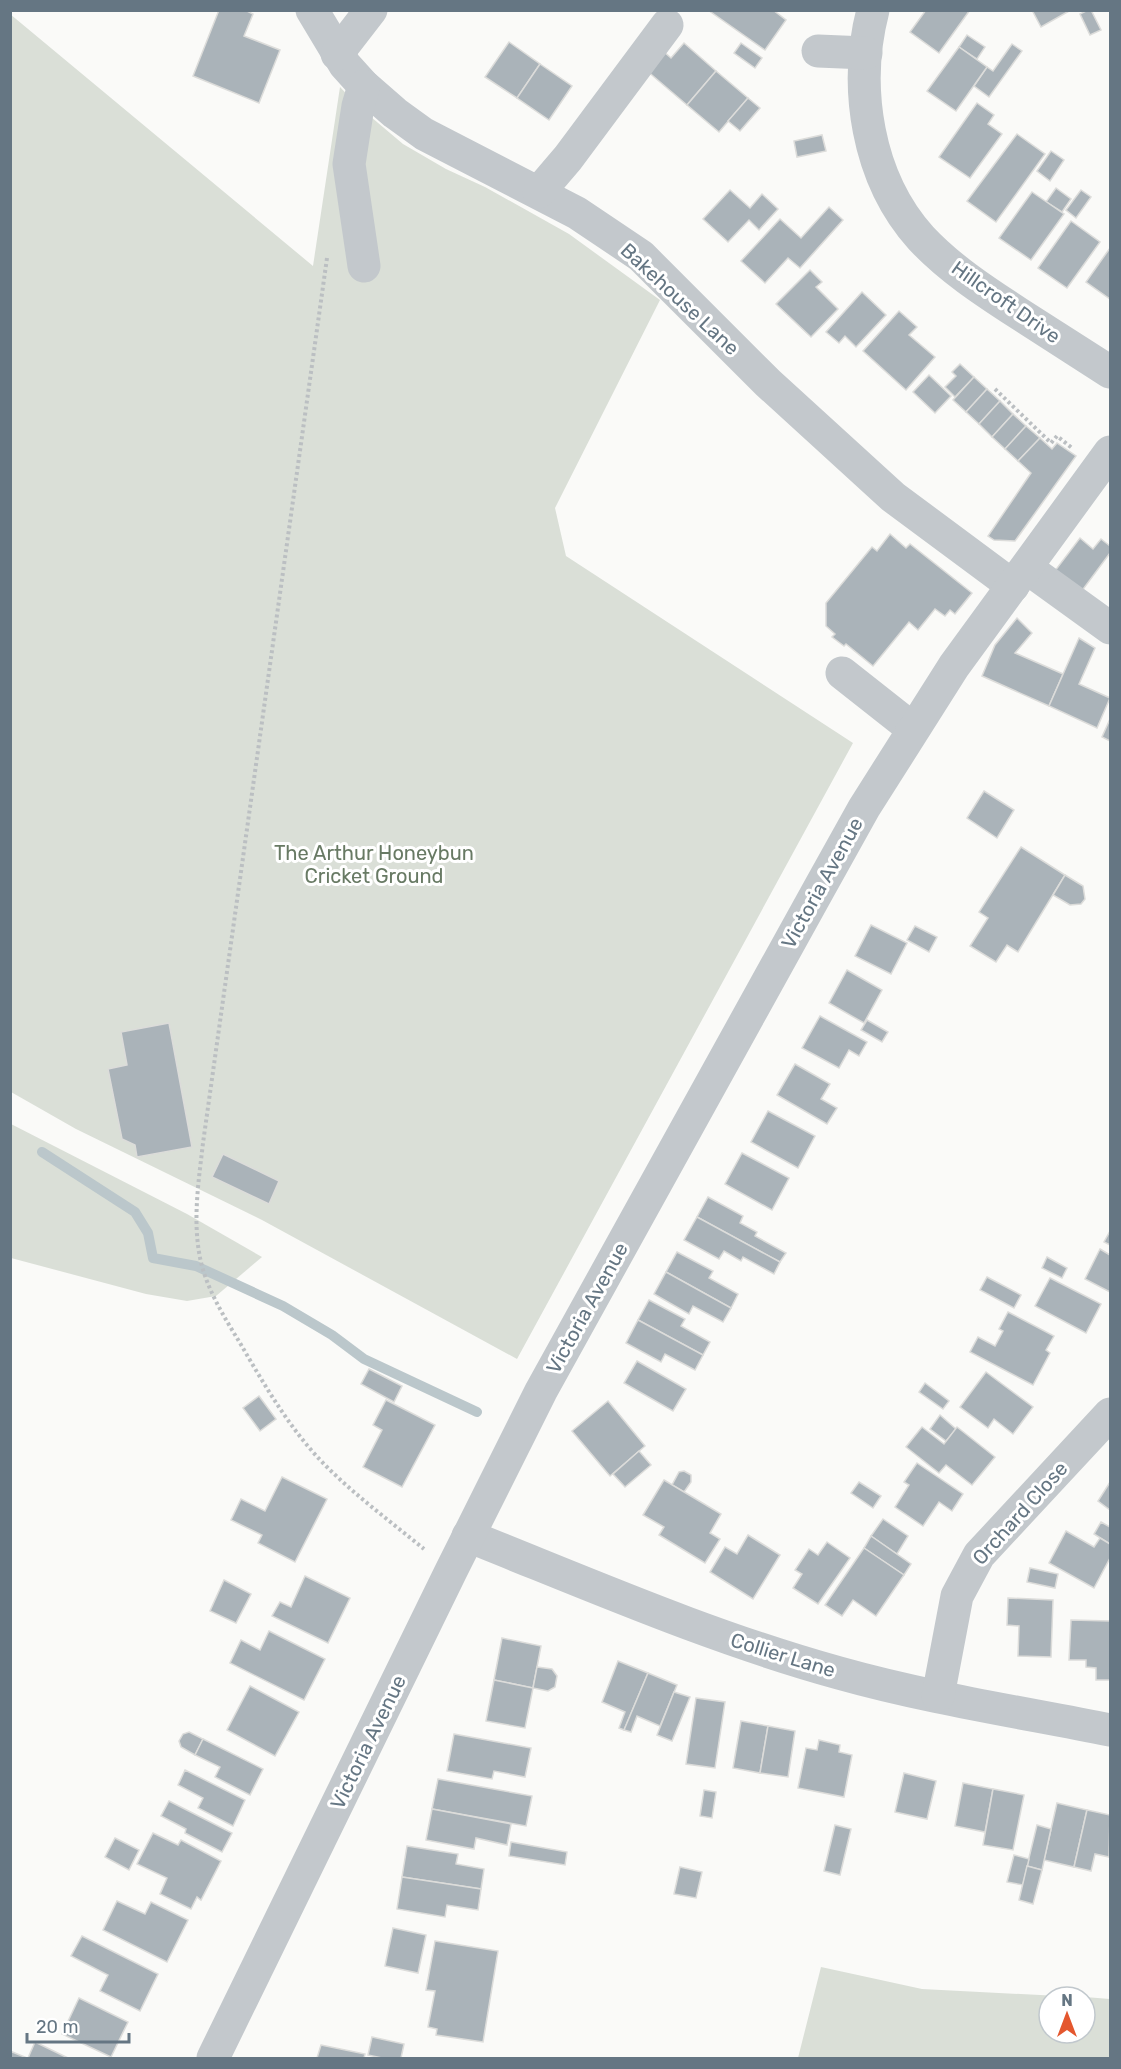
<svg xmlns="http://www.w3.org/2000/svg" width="1121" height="2069" font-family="Rubik,sans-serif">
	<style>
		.green { fill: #dadfd7 }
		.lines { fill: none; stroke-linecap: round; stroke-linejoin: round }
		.stream { stroke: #bbc7cb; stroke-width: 10 }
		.building { fill: #aab3b9; stroke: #dcdcda; stroke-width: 1.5 }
		.path { stroke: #bbbfc2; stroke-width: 4; stroke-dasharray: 3 3; stroke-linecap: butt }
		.minor { stroke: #c3c8cc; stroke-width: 33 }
		.labels { text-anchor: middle; stroke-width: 6; stroke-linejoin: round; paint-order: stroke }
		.street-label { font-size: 20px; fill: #657683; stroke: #fff }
		.park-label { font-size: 20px; fill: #687a64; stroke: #fff }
	</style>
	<rect width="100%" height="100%" fill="#fafaf8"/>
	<g class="green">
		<polygon points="10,14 313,266 340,87 358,106 403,144 446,169 485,187 569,234 660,300 555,508 566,556 853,743 517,1359 262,1220 76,1129 11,1092"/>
		<polygon points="11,1124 187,1214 262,1257 216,1296 187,1301 146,1294 11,1258"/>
		<polygon points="821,1967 922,1989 1079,1997 1049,1997 1049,2033 1085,2033 1085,1997 1110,1999 1110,2058 798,2058"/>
	</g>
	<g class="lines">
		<polyline class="stream" points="42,1152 135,1212 148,1233 153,1258 196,1266 283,1306 332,1335 364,1359 477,1412"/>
	</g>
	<g class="building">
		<polygon points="219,10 245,10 253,14 244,36 280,50 259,103 193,76"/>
		<polygon points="708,10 773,10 786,20 765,50"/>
		<polygon points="926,10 970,10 939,53 910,32"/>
		<polygon points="1032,10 1071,10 1041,27"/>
		<polygon points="1088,10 1091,10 1101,30 1090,35 1080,14"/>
		<polygon points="967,35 985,47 977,59 959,47"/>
		<polygon points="509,42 540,64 517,98 485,77"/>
		<polygon points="684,43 716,71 687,105 646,70 663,51 671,58"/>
		<polygon points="741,43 762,58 755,68 734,53"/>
		<polygon points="1012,44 1022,51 989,97 974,86 987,67 993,71"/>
		<polygon points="959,47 987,67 956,111 927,91"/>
		<polygon points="540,64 572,86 549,120 517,98"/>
		<polygon points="716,71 748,98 719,132 687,105"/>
		<polygon points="748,98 760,108 740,131 728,121"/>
		<polygon points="977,103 994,115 988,124 1002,134 970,178 939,157"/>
		<polygon points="1017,134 1045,154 996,222 967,201"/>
		<polygon points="822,135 826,151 797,157 794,141"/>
		<polygon points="1051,151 1064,160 1050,181 1037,171"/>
		<polygon points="1056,188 1071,199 1062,212 1046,202"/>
		<polygon points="730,190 750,208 762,194 778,209 759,230 749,220 728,242 703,219"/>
		<polygon points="1081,190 1091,197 1076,218 1066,210"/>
		<polygon points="1032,192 1064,214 1031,260 999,238"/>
		<polygon points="829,207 843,220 800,268 788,258 765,283 741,261 780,219 801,238"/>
		<polygon points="1071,221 1100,242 1067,288 1038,268"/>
		<polygon points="1110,248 1110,299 1086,282"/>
		<polygon points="810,270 822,282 816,287 838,309 811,337 776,304"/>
		<polygon points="862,292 886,315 856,347 845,336 839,343 826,332"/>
		<polygon points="899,311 917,327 909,335 935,357 906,390 863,351"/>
		<polygon points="960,364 974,377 955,397 945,387 956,376 952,372"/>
		<polygon points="929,375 951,396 935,413 913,392"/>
		<polygon points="974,377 987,389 966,412 953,400"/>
		<polygon points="987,389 1000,401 979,424 966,412"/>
		<polygon points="1000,401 1013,414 992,437 979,424"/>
		<polygon points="1013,414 1026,426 1005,449 992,437"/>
		<polygon points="1026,426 1040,438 1018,461 1005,449"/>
		<polygon points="1040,438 1052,449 1057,443 1076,456 1015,541 994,540 988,536 1031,473 1018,461"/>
		<polygon points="890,534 906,548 910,544 972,593 955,614 950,610 945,616 935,609 918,630 909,622 873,666 846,644 844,646 832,637 835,634 826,626 826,603 872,547 877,551"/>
		<polygon points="1080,538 1093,549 1101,539 1110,546 1110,553 1078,596 1051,576"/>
		<polygon points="1017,618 1032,633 1015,653 1063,674 1049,706 982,676 995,645"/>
		<polygon points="1079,638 1095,648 1079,684 1110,698 1097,728 1049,706"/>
		<polygon points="1110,719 1110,741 1102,737"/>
		<polygon points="984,791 1014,810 997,838 967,818"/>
		<polygon points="1021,847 1065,875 1018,952 1007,945 996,962 970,946 988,918 979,912"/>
		<polygon points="1065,875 1083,886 1085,899 1081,904 1070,905 1053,895"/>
		<polygon points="871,925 907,943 891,974 855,956"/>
		<polygon points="915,926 937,937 929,952 907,940"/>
		<polygon points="847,970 882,990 864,1023 829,1003"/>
		<polygon points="820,1016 867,1042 859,1056 849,1050 839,1068 802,1048"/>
		<polygon points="867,1020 888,1032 882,1042 861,1030"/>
		<polygon points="169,1023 192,1147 137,1157 135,1145 122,1139 108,1069 127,1065 121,1032"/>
		<polygon points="795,1064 830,1084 821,1099 837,1108 827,1124 777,1095"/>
		<polygon points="768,1111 815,1136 798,1168 751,1142"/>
		<polygon points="742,1153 789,1178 772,1210 725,1184"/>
		<polygon points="223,1154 279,1181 269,1204 212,1177"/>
		<polygon points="708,1197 743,1216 740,1223 757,1232 755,1236 786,1253 780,1262 697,1217"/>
		<polygon points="697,1217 780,1262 774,1274 743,1257 741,1261 724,1251 719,1259 684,1240"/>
		<polygon points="1110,1231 1110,1245 1104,1242"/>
		<polygon points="1100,1249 1110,1255 1110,1292 1085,1279"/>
		<polygon points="677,1252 713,1271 709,1278 738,1294 731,1308 666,1272"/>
		<polygon points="1047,1257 1067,1268 1062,1278 1042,1268"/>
		<polygon points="666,1272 731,1308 723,1322 693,1306 689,1314 654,1294"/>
		<polygon points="987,1277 1021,1295 1014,1308 980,1290"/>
		<polygon points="1050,1278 1101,1304 1086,1333 1035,1306"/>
		<polygon points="649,1300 685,1319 681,1326 710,1342 703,1355 638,1320"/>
		<polygon points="1008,1312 1054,1336 1046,1350 1050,1353 1033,1385 970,1352 978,1337 995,1346 1003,1331 999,1329"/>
		<polygon points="638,1320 703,1355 695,1370 665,1354 661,1362 626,1343"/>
		<polygon points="637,1361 686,1389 673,1411 624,1383"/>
		<polygon points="369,1369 402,1386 394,1402 361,1384"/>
		<polygon points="986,1372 1033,1407 1013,1434 994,1419 988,1428 960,1407"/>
		<polygon points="925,1383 949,1401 943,1409 919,1392"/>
		<polygon points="259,1396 276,1419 260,1431 243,1408"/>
		<polygon points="386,1400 435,1425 402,1487 363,1467 382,1430 373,1425"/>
		<polygon points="608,1401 645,1446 610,1476 572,1431"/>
		<polygon points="940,1415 956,1429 946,1441 930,1429"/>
		<polygon points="922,1427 944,1444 957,1427 995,1457 972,1485 946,1465 939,1473 906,1447"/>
		<polygon points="639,1451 651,1465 625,1487 613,1474"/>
		<polygon points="917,1463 963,1494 952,1511 939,1502 923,1526 895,1507 909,1485 904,1482"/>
		<polygon points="684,1471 691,1475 691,1482 684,1492 672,1485 679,1472"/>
		<polygon points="282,1477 327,1499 295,1562 258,1543 262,1535 231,1520 241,1499 265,1511"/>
		<polygon points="664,1480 721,1514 710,1533 720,1539 705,1563 659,1535 664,1527 643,1515"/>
		<polygon points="859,1482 881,1496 873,1508 851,1493"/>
		<polygon points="1110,1482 1110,1510 1098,1501"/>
		<polygon points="883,1519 908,1536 897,1554 871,1536"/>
		<polygon points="1101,1522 1110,1527 1110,1544 1094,1534"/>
		<polygon points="1066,1531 1094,1547 1100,1538 1110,1544 1110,1558 1094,1588 1049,1563"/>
		<polygon points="748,1535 780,1555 753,1599 710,1572 725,1547 737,1554"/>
		<polygon points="871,1536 911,1564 904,1575 864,1548"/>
		<polygon points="827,1542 850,1558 818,1604 793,1588 802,1574 795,1570 809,1549 818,1555"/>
		<polygon points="864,1548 904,1575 876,1616 853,1600 842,1616 825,1605"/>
		<polygon points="1030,1568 1058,1574 1055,1588 1027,1582"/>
		<polygon points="305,1576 350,1598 328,1643 272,1616 280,1602 291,1607"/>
		<polygon points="224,1580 251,1594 236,1623 210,1611"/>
		<polygon points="1008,1598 1053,1600 1051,1657 1018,1656 1019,1626 1007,1625"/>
		<polygon points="1071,1620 1110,1621 1110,1680 1096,1680 1096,1668 1086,1667 1086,1660 1069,1660"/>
		<polygon points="269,1631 325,1659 304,1700 230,1663 241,1640 260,1650"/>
		<polygon points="502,1638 541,1646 533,1688 494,1680"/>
		<polygon points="618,1661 648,1673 624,1730 619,1728 625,1712 602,1702"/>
		<polygon points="537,1667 552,1669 557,1676 555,1687 548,1691 533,1688"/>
		<polygon points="648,1673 677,1685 660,1726 637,1716 631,1732 624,1730"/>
		<polygon points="494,1680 533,1688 525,1728 486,1721"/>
		<polygon points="250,1686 299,1712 275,1756 227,1730"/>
		<polygon points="674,1692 690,1697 672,1741 657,1735"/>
		<polygon points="696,1698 725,1702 715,1768 686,1764"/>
		<polygon points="741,1721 768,1726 760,1773 733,1768"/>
		<polygon points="768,1726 795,1731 788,1777 760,1773"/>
		<polygon points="189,1732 203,1739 195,1755 181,1747 179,1741 183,1734"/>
		<polygon points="454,1734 531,1748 525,1777 494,1771 492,1779 447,1771"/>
		<polygon points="203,1739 263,1769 250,1795 215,1777 220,1767 195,1755"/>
		<polygon points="819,1740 840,1745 839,1752 852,1755 844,1797 798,1788 806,1748 817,1750"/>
		<polygon points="185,1770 245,1800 233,1826 198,1808 203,1798 178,1785"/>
		<polygon points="904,1773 936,1781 927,1819 895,1812"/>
		<polygon points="438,1779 532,1796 526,1826 432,1809"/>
		<polygon points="963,1783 993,1789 985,1832 955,1826"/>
		<polygon points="993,1789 1024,1795 1013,1850 983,1845"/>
		<polygon points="704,1790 716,1792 712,1818 700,1816"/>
		<polygon points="169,1801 232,1833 222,1852 185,1833 186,1829 161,1816"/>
		<polygon points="1057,1803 1087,1810 1074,1867 1044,1860"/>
		<polygon points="432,1809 511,1824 507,1845 476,1838 474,1849 426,1840"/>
		<polygon points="1087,1810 1110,1815 1109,1857 1095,1854 1091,1871 1074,1867"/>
		<polygon points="835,1825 851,1829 840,1875 824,1871"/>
		<polygon points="1037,1825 1051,1829 1042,1870 1027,1866"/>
		<polygon points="153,1833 178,1845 181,1840 221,1861 201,1900 197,1897 191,1909 160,1894 167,1878 137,1864"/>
		<polygon points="115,1838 139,1850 129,1870 105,1857"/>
		<polygon points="511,1842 567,1852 565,1865 509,1856"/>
		<polygon points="407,1846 458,1854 456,1864 484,1869 481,1889 402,1877"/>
		<polygon points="1014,1855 1029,1859 1023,1885 1007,1882"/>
		<polygon points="1027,1866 1042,1870 1033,1904 1019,1900"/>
		<polygon points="680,1867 702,1872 696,1898 674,1894"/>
		<polygon points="402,1877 481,1889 478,1910 447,1905 445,1917 397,1909"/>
		<polygon points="117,1901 145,1914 151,1902 188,1920 167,1962 103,1930"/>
		<polygon points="393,1928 426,1935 418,1973 385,1966"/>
		<polygon points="82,1936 158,1974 140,2011 100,1991 108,1975 71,1956"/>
		<polygon points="435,1941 498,1951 483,2042 436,2035 437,2029 428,2027 435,1991 426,1990"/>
		<polygon points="79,1998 128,2022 111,2057 62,2034"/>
		<polygon points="372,2037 404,2044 401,2058 382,2058 368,2055"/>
		<polygon points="35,2042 68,2058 28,2058"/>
		<polygon points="321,2045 365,2054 364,2058 317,2058"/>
		<polygon points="10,2051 27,2058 10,2058"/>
	</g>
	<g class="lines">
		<g class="path">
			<path d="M327 258 203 1143C199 1178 193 1216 199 1252 204 1285 223 1315 240 1343 265 1386 291 1431 326 1466 356 1496 391 1522 424 1549"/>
			<polyline points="995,389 1051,443 1057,436 1072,448"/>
		</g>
		<g class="minor">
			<polyline points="312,10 345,65 364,86 395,113 424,134 577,213 641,256 768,383 893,497 1013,586"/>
			<path d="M873 10C853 87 867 178 921 238 949 268 984 291 1018 313 1049 333 1080 353 1110 372"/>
			<polyline points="818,51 866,53"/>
			<polyline points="337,54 371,10"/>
			<polyline points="539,192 568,158 667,25"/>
			<polyline points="364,266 349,164 358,106 364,86"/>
			<polyline points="1027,568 1110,628"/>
			<polyline points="842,673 913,729"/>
			<path d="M468 1536C591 1585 712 1638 839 1673 928 1698 1020 1712 1110 1730"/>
			<polyline points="938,1696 957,1596 979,1555 1110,1414"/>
			<polyline points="213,2058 451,1571 541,1391 820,887 864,808 954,666 1110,452"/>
		</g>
	</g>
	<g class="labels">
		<g class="street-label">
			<text transform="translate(680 299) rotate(43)" y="7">Bakehouse Lane</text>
			<text transform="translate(1006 302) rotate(35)" y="7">Hillcroft Drive</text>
			<text transform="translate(822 883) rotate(-61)" y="7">Victoria Avenue</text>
			<text transform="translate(587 1308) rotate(-61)" y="7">Victoria Avenue</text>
			<text transform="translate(1020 1513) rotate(-48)" y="7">Orchard Close</text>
			<text transform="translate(783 1655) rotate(17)" y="7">Collier Lane</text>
			<text transform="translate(368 1742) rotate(-64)" y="7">Victoria Avenue</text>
		</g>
		<g class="park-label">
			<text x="374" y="860">The Arthur Honeybun<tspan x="374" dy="23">Cricket Ground</tspan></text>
		</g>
	</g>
	<rect width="1121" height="2069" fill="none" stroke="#657683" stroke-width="24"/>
	<g transform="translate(1067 2015)"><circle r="28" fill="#ffffff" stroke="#c1c8cd" stroke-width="1.5"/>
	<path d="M0-4.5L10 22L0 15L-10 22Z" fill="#e4572e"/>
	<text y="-9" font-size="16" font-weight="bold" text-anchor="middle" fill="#657683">N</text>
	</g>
	<path d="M27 2033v9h102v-9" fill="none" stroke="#657683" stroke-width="3"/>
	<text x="36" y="2033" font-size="18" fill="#657683" stroke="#ffffff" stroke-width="4.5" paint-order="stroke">20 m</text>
</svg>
